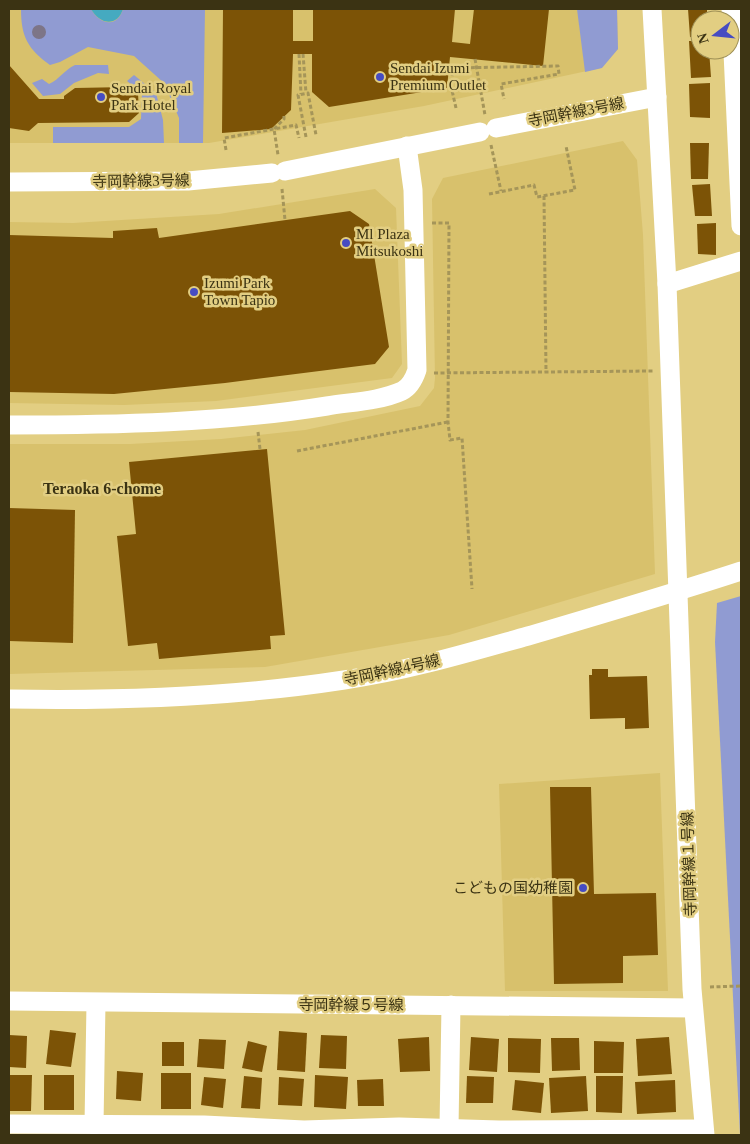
<svg xmlns="http://www.w3.org/2000/svg" width="750" height="1144" font-family="'Times New Roman','Noto Sans JP',serif">
	<style>
		.built { fill: #d8c16c }
		.green { fill: #909bd2 }
		.water { fill: #45aac0 }
		.building { fill: #7c5306 }
		.lines { fill: none; stroke-linecap: round; stroke-linejoin: round }
		.path { stroke: #a59559; stroke-width: 3; stroke-dasharray: 4 2.5; stroke-linecap: butt }
		.minor { stroke: #fff; stroke-width: 19 }
		.tree { fill: #7d7587 }
		.poi-dot { fill: #464cc2; stroke: #e2ce82; stroke-width: 2 }
		.labels { text-anchor: middle; stroke-width: 5; stroke-linejoin: round; paint-order: stroke }
		.poi-label { font-size: 15px; fill: #3b3313; stroke: #e2ce82; text-anchor: start }
		.street-label { font-size: 15px; fill: #3b3313; stroke: #e2ce82 }
		.neighbourhood-label { font-size: 16px; font-weight: bold; fill: #3b3313; stroke: #e2ce82 }
	</style>
	<rect width="100%" height="100%" fill="#e2ce82"/>
	<g class="built">
		<polygon points="9,9 617,9 618,49 601,68 424,106 209,143 9,143"/>
		<polygon points="623,141 637,160 643,235 655,574 449,635 265,667 9,674 9,444 130,444 221,439 305,430 420,406 434,388 435,378 432,199 443,178"/>
		<polygon points="375,189 396,208 402,364 392,378 216,401 124,405 9,403 9,222 73,223 219,214"/>
		<polygon points="660,773 668,991 505,991 499,784"/>
	</g>
	<g class="green">
		<path d="M21 9H91C99 24 117 29 123 9H205L203 143H179V118L164 83 134 56 88 47 60 62 50 65C28 49 21 37 21 9Z"/>
		<polygon points="577,9 617,9 618,49 602,68 585,72"/>
		<path d="M75 65H108L109 74 98 73 74 83 60 94 43 96 32 83 42 79 49 84C60 79 64 70 75 65Z"/>
		<polygon points="134,75 156,93 163,120 164,143 53,143 53,127 129,127 141,119 142,93 127,81"/>
		<polygon points="741,596 741,1135 740,1135 715,642 717,603"/>
	</g>
	<path class="water" d="M91 9H123C117 28 99 24 91 9Z"/>
	<g class="building">
		<polygon points="223,9 293,9 293,41 313,41 313,9 455,9 452,42 470,44 474,9 549,9 543,66 450,57 447,88 329,107 312,92 312,54 293,54 291,110 271,129 222,133"/>
		<polygon points="688,9 707,9 707,20 700,20 700,37 690,37"/>
		<polygon points="689,41 700,41 700,50 709,50 711,77 691,78"/>
		<polygon points="9,65 39,99 64,99 64,96 75,88 127,87 138,93 139,113 129,122 38,123 29,131 9,128"/>
		<polygon points="710,83 710,118 690,117 689,84"/>
		<polygon points="690,143 709,143 708,179 691,179"/>
		<polygon points="710,184 712,216 695,216 692,185"/>
		<polygon points="350,211 369,224 389,347 375,364 225,383 114,394 9,392 9,235 113,238 113,231 157,228 159,238"/>
		<polygon points="716,223 716,255 698,254 697,224"/>
		<polygon points="267,449 285,635 270,636 271,649 159,659 157,643 128,646 117,536 136,534 129,462"/>
		<polygon points="9,508 75,510 73,643 9,641"/>
		<polygon points="592,669 608,669 608,677 647,676 649,728 625,729 625,718 590,719 589,675 592,675"/>
		<polygon points="550,787 591,787 594,894 656,893 658,955 623,956 623,983 554,984"/>
		<polygon points="50,1030 76,1033 71,1067 46,1064"/>
		<polygon points="279,1031 307,1033 305,1072 277,1070"/>
		<polygon points="9,1035 27,1036 26,1068 9,1067"/>
		<polygon points="321,1035 347,1036 346,1069 319,1068"/>
		<polygon points="429,1037 430,1071 400,1072 398,1039"/>
		<polygon points="471,1037 499,1039 497,1072 469,1070"/>
		<polygon points="669,1037 672,1074 638,1076 636,1039"/>
		<polygon points="508,1038 541,1039 540,1073 508,1072"/>
		<polygon points="551,1038 579,1038 580,1070 552,1071"/>
		<polygon points="199,1039 226,1040 224,1069 197,1067"/>
		<polygon points="248,1041 267,1046 262,1072 242,1068"/>
		<polygon points="594,1041 624,1042 623,1073 594,1073"/>
		<rect x="162" y="1042" width="22" height="24"/>
		<polygon points="117,1071 143,1073 141,1101 116,1099"/>
		<rect x="161" y="1073" width="30" height="36"/>
		<polygon points="9,1075 32,1075 31,1111 9,1111"/>
		<rect x="44" y="1075" width="30" height="35"/>
		<polygon points="315,1075 348,1077 346,1109 314,1107"/>
		<polygon points="244,1076 262,1078 260,1109 241,1108"/>
		<polygon points="467,1076 494,1077 493,1103 466,1103"/>
		<polygon points="586,1076 588,1111 551,1113 549,1078"/>
		<polygon points="596,1076 623,1076 622,1113 596,1112"/>
		<polygon points="204,1077 226,1079 223,1108 201,1105"/>
		<polygon points="279,1077 304,1079 302,1106 278,1105"/>
		<polygon points="383,1079 384,1106 358,1106 357,1080"/>
		<polygon points="515,1080 544,1083 541,1113 512,1110"/>
		<polygon points="675,1080 676,1112 637,1114 635,1082"/>
	</g>
	<g class="lines">
		<g class="path">
			<polyline points="299,54 301,94"/>
			<polyline points="303,54 306,93"/>
			<polyline points="475,59 485,115"/>
			<polyline points="456,108 451,86 453,68 558,66 559,74 501,84 504,99"/>
			<polyline points="284,116 284,119 274,129 296,125 299,138"/>
			<polyline points="306,137 298,95 308,93 316,135"/>
			<polyline points="491,145 501,191"/>
			<polyline points="226,150 224,138 274,129 278,155"/>
			<polyline points="282,189 285,220"/>
			<polyline points="489,194 534,185 537,197 575,190 566,146"/>
			<polyline points="544,196 546,372"/>
			<polyline points="432,223 449,223 448,422 450,440 462,438 472,589"/>
			<polyline points="434,373 653,371"/>
			<polyline points="258,432 260,449"/>
			<polyline points="297,451 448,422"/>
			<polyline points="710,987 741,986"/>
		</g>
		<g class="minor">
			<polyline points="652,9 667,284 692,989 705,1135"/>
			<polyline points="731,9 741,226"/>
			<polyline points="496,128 657,97"/>
			<polyline points="285,171 480,132"/>
			<polyline points="9,182 188,181 272,173"/>
			<polyline points="667,284 741,261"/>
			<path d="M9 425C116 425 222 423 327 406 351 402 380 401 402 391 410 387 414 379 417 370L413 190 407 146"/>
			<path d="M9 699C120 701 234 697 344 680 407 671 467 653 528 636 599 615 671 594 741 571"/>
			<polyline points="9,1001 693,1008"/>
			<polyline points="9,1124 204,1125 304,1130 399,1127 499,1130 703,1129"/>
			<polyline points="94,1125 96,1003"/>
			<polyline points="449,1128 451,1005"/>
		</g>
	</g>
	<circle class="tree" cx="39" cy="32" r="7"/>
	<g class="poi-dot">
		<circle cx="380" cy="77" r="5"/>
		<circle cx="101" cy="97" r="5"/>
		<circle cx="346" cy="243" r="5"/>
		<circle cx="194" cy="292" r="5"/>
		<circle cx="583" cy="888" r="5"/>
	</g>
	<g class="labels">
		<g class="poi-label">
			<text x="390" y="73">Sendai Izumi<tspan x="390" dy="17">Premium Outlet</tspan></text>
			<text x="111" y="93">Sendai Royal<tspan x="111" dy="17">Park Hotel</tspan></text>
			<text x="356" y="239">Ml Plaza<tspan x="356" dy="17">Mitsukoshi</tspan></text>
			<text x="204" y="288">Izumi Park<tspan x="204" dy="17">Town Tapio</tspan></text>
			<text x="573" y="893" text-anchor="end">こどもの国幼稚園</text>
		</g>
		<g class="street-label">
			<text transform="translate(576 112) rotate(-11)" y="5">寺岡幹線3号線</text>
			<text transform="translate(141 181) rotate(-1)" y="5">寺岡幹線3号線</text>
			<text transform="translate(392 670) rotate(-12)" y="5">寺岡幹線4号線</text>
			<text transform="translate(689 864) rotate(-92)" y="5">寺岡幹線１号線</text>
			<text x="351" y="1010">寺岡幹線５号線</text>
		</g>
		<g class="neighbourhood-label">
			<text x="102" y="494">Teraoka 6-chome</text>
		</g>
	</g>
	<rect width="750" height="1144" fill="none" stroke="#3b3313" stroke-width="20"/>
	<g transform="translate(715 35) rotate(254)"><circle r="24" fill="#e2ce82" stroke="#9f9056"/>
	<path d="M0-4L9 19L0 12L-9 19Z" fill="#464cc2"/>
	<text y="-8" font-size="14" font-weight="bold" text-anchor="middle" fill="#3b3313">N</text>
	</g>
</svg>
